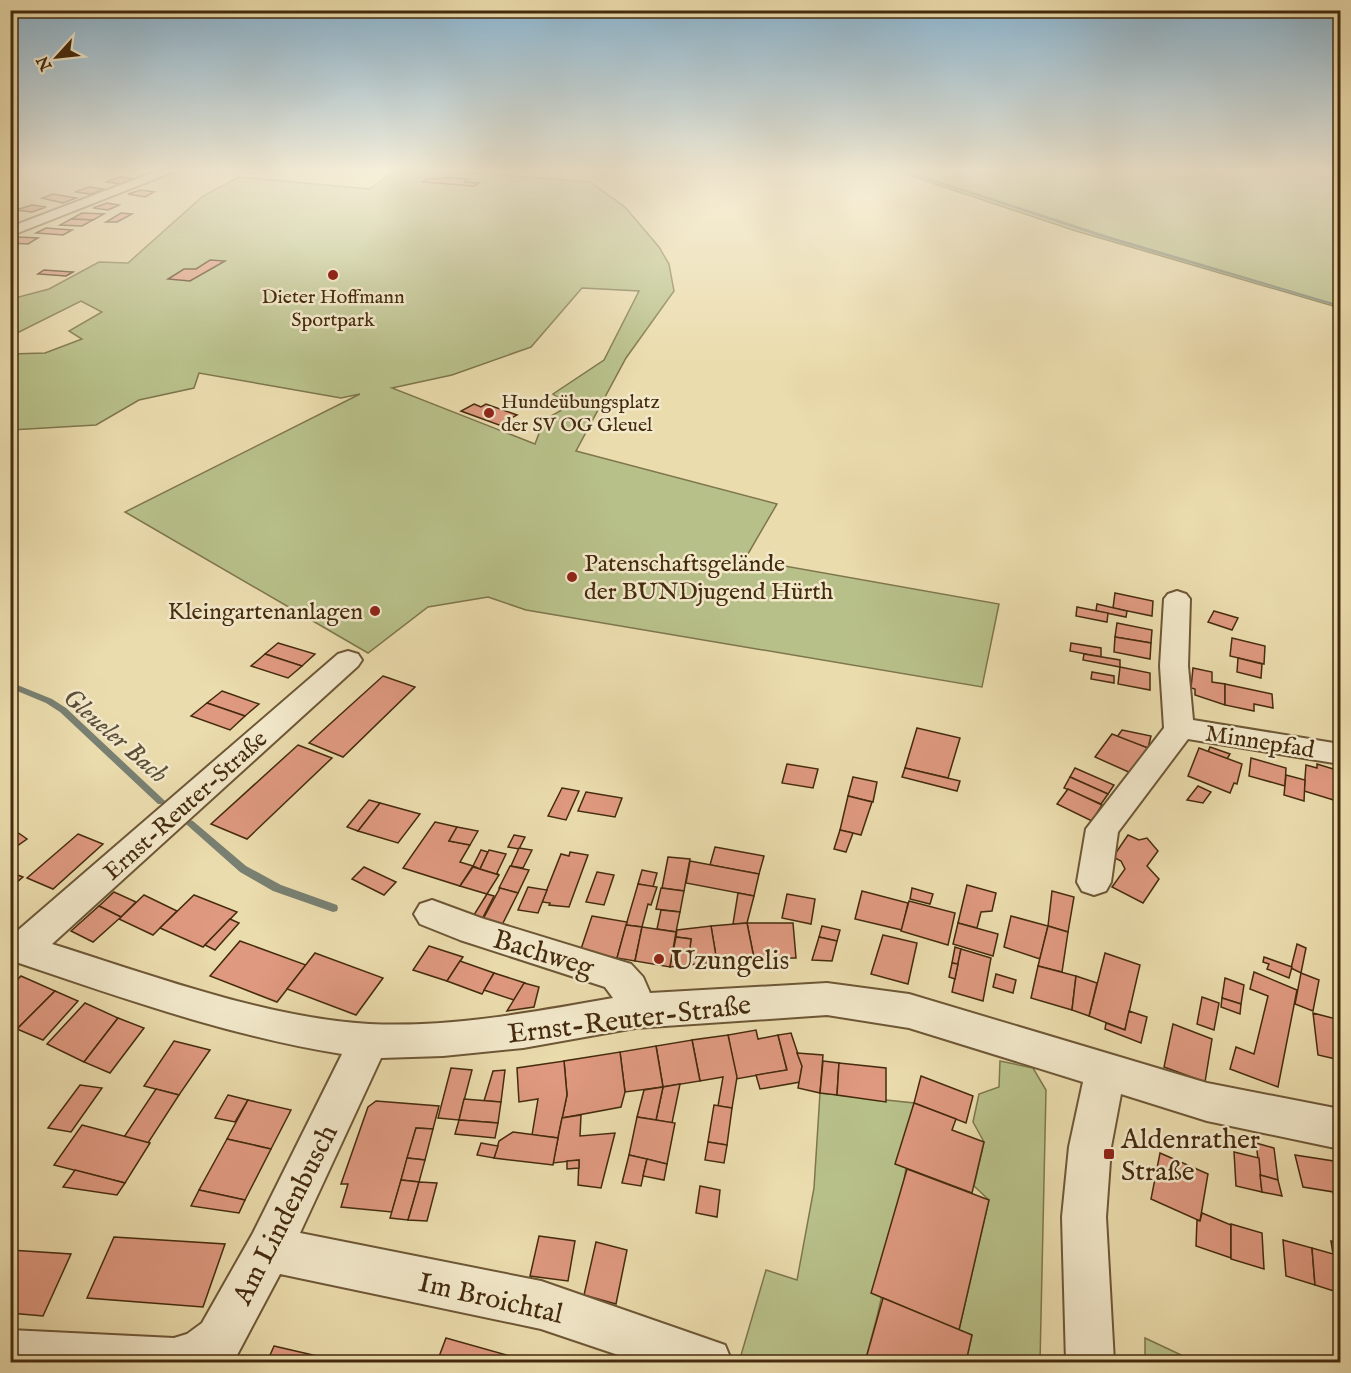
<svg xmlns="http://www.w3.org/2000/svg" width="1351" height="1373" font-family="'IM FELL English',serif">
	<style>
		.green { fill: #b8c089; stroke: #7e764c; stroke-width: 1.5; fill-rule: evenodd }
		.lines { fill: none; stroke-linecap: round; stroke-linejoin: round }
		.stream { fill: #798072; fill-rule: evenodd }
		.building { fill: #df9980; stroke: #452b0e; stroke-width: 1.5 }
		.minor-casing { stroke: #6e5736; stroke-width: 4 }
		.minor { fill: #f2e8ca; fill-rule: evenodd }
		.poi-dot { fill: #8f2418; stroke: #f2e8ca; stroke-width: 2 }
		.labels { text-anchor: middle; stroke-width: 5; stroke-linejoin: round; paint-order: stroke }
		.far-poi-label { font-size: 20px; fill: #452b0e; stroke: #f2e8ca }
		.poi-label { font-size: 24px; fill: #452b0e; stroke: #f2e8ca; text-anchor: start }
		.street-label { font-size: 24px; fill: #452b0e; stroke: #f2e8ca }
		.water-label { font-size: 26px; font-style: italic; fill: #5b4e38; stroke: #f2e8ca }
		.near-street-label { font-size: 28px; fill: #452b0e; stroke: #f2e8ca }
		.near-poi-label { font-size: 28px; fill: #452b0e; stroke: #f2e8ca; text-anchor: start }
	</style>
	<rect width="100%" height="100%" fill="#ebdcad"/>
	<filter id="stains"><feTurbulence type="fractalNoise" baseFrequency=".00333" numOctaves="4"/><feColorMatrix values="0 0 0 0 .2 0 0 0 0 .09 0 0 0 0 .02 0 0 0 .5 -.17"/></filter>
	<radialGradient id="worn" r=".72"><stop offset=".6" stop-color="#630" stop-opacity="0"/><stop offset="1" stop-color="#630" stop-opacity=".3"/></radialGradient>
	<g class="green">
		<path d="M396 170H440L590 182 625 207 659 247 669 264 674 291 626 358 576 451 777 504 745 559 999 604 982 687 526 610 488 597 428 607 368 653 125 512 360 394 341 398 199 373 194 388 139 400 96 425 11 430V354L45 353 82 339 69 331 102 312 81 301 11 336V299L49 289 99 262 128 263 203 196 239 177 370 189ZM582 288 639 291 604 360 553 394 569 406 544 420 535 444 392 388 452 375 531 347Z"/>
		<polygon points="893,170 1340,170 1340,308 1076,231"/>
		<polygon points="1000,1061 1033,1068 1046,1090 1040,1362 966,1362 972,1335 959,1330 989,1200 974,1186 984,1142 973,1122 979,1094 999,1087"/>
		<path d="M820 1093 914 1103C905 1191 889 1277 865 1362H739L766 1270 797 1280 814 1188Z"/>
		<polygon points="1145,1338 1196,1362 1145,1362"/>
	</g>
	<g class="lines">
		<g class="stream">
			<polygon points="898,170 905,170 1105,235 1340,305 1340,307 1101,237"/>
			<polygon points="10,682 52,699 66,708 164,800 166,802 164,804 158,804 60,712 46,703 10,688"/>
			<polygon points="190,820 193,821 246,866 281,885 337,905 338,908 337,911 333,912 273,891 240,872 187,825 185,823 187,821"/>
		</g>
	</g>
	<g class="building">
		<polygon points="120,177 134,179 122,184 106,182"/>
		<polygon points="448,178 468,179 464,182 479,183 474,186 423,182 427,179"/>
		<polygon points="89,187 103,189 91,194 75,192"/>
		<polygon points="141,190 154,192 145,197 128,194"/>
		<polygon points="53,194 76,198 63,203 42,198"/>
		<polygon points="107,203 119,205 108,210 93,208"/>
		<polygon points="32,205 46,207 32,212 16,210"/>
		<polygon points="82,213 104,214 93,220 71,219"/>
		<polygon points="121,213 132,214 117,222 106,222"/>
		<polygon points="71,219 93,220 82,226 60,225"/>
		<polygon points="46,228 72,230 63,235 36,233"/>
		<polygon points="18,237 38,238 28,244 10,243"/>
		<polygon points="210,260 225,261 190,281 168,279 184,269 196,269"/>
		<polygon points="44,270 73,272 66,276 38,274"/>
		<polygon points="474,404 481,407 486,404 517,415 499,425 461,411"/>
		<polygon points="1115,593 1153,601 1152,616 1113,608"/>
		<polygon points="1097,604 1127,611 1126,617 1096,611"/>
		<polygon points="1077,607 1108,613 1107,622 1076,616"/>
		<polygon points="1214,611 1238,618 1232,630 1208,622"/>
		<polygon points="1117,623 1152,630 1151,643 1115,637"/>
		<polygon points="1115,637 1151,643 1150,659 1114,652"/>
		<polygon points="1232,638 1265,646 1264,664 1230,656"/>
		<polygon points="278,643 315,654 302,666 265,654"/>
		<polygon points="1071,643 1101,648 1101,657 1070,651"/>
		<polygon points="265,654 302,666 288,678 251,666"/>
		<polygon points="1084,654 1120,660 1120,667 1083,660"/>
		<polygon points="1238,658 1262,664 1261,678 1237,672"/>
		<polygon points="1120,667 1150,673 1150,690 1118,684"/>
		<polygon points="1193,668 1212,672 1212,682 1225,684 1225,705 1195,695 1195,689 1191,688"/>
		<polygon points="1092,672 1114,676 1114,683 1091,679"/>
		<polygon points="383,676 415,687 343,757 309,743"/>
		<polygon points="1225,684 1272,694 1273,708 1254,704 1254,711 1225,705"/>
		<polygon points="222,691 259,704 245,716 207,703"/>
		<polygon points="207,703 245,716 230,730 191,716"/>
		<polygon points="917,728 960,738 948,778 905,768"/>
		<polygon points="1122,730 1151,736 1148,748 1117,737"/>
		<polygon points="1112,734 1148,748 1131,773 1095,757"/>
		<polygon points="298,745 332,758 247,839 211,824"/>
		<polygon points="1210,747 1230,754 1227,759 1208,752"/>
		<polygon points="1199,748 1242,764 1237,784 1234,783 1230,793 1188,776"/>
		<polygon points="1251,758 1286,768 1285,786 1249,776"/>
		<polygon points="787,764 818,769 813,788 782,783"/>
		<polygon points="1317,764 1340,771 1340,802 1304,791 1306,765 1317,768"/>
		<polygon points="905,768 960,781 957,791 902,777"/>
		<polygon points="1075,768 1114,785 1108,794 1070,777"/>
		<polygon points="1286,775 1305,780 1304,801 1284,795"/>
		<polygon points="853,777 877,782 873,802 848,796"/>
		<polygon points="1070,777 1108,794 1101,804 1064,788"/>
		<polygon points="1198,786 1211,792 1203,803 1187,800"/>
		<polygon points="562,788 579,791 566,820 548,816"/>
		<polygon points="1068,789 1102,805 1092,821 1057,804"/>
		<polygon points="586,792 622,798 615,817 578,811"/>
		<polygon points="848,796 872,802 861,835 840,830"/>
		<polygon points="369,800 380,803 358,831 347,827"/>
		<polygon points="380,803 420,814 398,843 358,831"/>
		<polygon points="435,822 457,827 449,841 470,845 460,862 473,866 460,886 403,868"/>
		<polygon points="457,827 478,831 470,845 449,841"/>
		<polygon points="840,830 853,833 846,852 834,849"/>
		<polygon points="17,832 27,839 10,851 10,838"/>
		<polygon points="78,834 103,844 53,889 27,878"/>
		<polygon points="514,835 525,837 519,849 508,847"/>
		<polygon points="1128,835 1139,840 1147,838 1158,851 1147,866 1159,879 1143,903 1112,887 1125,869 1121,861 1113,857"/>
		<polygon points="715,847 764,856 759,874 710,865"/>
		<polygon points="519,848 532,850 523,868 511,866"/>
		<polygon points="481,850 488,852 480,869 473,866"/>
		<polygon points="489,850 506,854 497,873 499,875 480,869"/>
		<polygon points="570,852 588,855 569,907 549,905 550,903 542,902 561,854 569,856"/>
		<polygon points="668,857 690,859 684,891 662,888"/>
		<polygon points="690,861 759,874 754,896 686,883"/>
		<polygon points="510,866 529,870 518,893 499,888"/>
		<polygon points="364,867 396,882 384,895 352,879"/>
		<polygon points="473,867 499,875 487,894 460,886"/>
		<polygon points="642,870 657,873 653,887 638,884"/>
		<polygon points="10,872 23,877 10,888"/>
		<polygon points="597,872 614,875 604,905 586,902"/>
		<polygon points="638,884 657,887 651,905 648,904 642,927 626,925"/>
		<polygon points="967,885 996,893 992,911 981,912 977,928 958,923"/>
		<polygon points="528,887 547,890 538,913 518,910"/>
		<polygon points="500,888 518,893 502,925 482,921"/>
		<polygon points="661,888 684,891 680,912 656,909"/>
		<polygon points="912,888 933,894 930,904 910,899"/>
		<polygon points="862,891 908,903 902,930 855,919"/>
		<polygon points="1052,891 1074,897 1068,932 1048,926"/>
		<polygon points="114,892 136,902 121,917 99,906"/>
		<polygon points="738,893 754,896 747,923 733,924"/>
		<polygon points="487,894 494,896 481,921 472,918"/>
		<polygon points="787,894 815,899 811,924 782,918"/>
		<polygon points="144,895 177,911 153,935 119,919"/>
		<polygon points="194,895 237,912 203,947 160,928"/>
		<polygon points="909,901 955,913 948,945 901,931"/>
		<polygon points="99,906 121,917 93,942 71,931"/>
		<polygon points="661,910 680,912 676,932 657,929"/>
		<polygon points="592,916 627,922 617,958 580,952"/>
		<polygon points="1011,916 1048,926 1040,959 1004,947"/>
		<polygon points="230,919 239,923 215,950 205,945"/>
		<polygon points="747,923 793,923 796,958 754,958"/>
		<polygon points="747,923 754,958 717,962 711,926"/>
		<polygon points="958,923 998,934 993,956 953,944"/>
		<polygon points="626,925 642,927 635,961 617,958"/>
		<polygon points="711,926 717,962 688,965 691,939 676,937 677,930"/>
		<polygon points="822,926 840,930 837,941 819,937"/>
		<polygon points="1048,926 1068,932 1062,972 1038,966"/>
		<polygon points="642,927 676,932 670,967 635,961"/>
		<polygon points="883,935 917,943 908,984 871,974"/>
		<polygon points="676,937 691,939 688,965 670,967"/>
		<polygon points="819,937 837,941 832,961 812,960"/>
		<polygon points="240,941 306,965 277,1002 210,976"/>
		<polygon points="1297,944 1306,948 1301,973 1291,968"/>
		<polygon points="429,946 463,957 447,981 413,970"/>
		<polygon points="955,947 961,949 958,964 952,963"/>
		<polygon points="961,949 991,958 983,1001 952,992"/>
		<polygon points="315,953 383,978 356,1015 287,989"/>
		<polygon points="1105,953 1140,965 1125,1030 1089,1016"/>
		<polygon points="1264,957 1292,967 1289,978 1267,969 1269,964 1263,962"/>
		<polygon points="460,961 494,973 482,994 447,981"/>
		<polygon points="952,963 958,964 955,979 949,977"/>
		<polygon points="1038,966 1076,976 1072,1010 1031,998"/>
		<polygon points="1254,972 1297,990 1278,1087 1230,1069 1236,1047 1254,1054 1268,996 1250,989"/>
		<polygon points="494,973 525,983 514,1000 484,990"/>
		<polygon points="1301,973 1319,980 1313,1011 1295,1004"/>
		<polygon points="996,974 1016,980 1013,993 993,987"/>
		<polygon points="21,976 55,991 17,1029 10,1026 10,987"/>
		<polygon points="1076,976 1097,983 1089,1016 1072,1010"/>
		<polygon points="1225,978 1244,985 1241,1004 1222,998"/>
		<polygon points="524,983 539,987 534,1007 507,1011"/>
		<polygon points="55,991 78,1001 43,1040 17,1029"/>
		<polygon points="1202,997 1219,1003 1214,1030 1197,1024"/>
		<polygon points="1222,998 1241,1004 1240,1014 1221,1007"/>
		<polygon points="85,1003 118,1018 84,1062 47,1044"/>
		<polygon points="1129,1011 1147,1017 1141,1043 1105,1029 1106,1023 1125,1030"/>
		<polygon points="1313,1013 1340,1020 1340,1060 1318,1055"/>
		<polygon points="118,1018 144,1028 110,1073 84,1062"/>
		<polygon points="1173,1024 1212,1039 1205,1082 1164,1067"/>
		<polygon points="756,1030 758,1039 778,1035 787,1070 736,1079 728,1035"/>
		<polygon points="791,1033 802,1066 800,1082 760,1089 756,1075 787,1070 778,1035"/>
		<polygon points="728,1035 737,1077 732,1108 718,1106 723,1077 700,1081 692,1040"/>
		<polygon points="692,1040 700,1081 663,1087 656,1046"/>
		<polygon points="174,1041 210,1050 179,1095 144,1086"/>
		<polygon points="656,1046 663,1087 625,1092 620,1052"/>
		<polygon points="620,1052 625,1092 621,1107 562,1118 567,1095 564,1061"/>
		<polygon points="797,1053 823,1055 820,1093 798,1088 802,1066"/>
		<polygon points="564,1061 567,1095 558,1138 532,1135 538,1099 519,1102 517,1068"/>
		<polygon points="823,1061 839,1063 837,1095 820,1093"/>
		<polygon points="839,1063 886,1068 886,1102 837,1095"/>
		<polygon points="451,1068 472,1070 459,1120 438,1118"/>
		<polygon points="505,1070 501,1102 484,1101 493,1071"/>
		<polygon points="921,1076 973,1096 966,1123 914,1103"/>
		<polygon points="680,1084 672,1123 656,1120 663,1087"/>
		<polygon points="80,1085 102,1088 71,1132 48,1128"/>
		<polygon points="663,1087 656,1120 637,1117 644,1090"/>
		<polygon points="156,1089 179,1095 148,1143 124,1137"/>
		<polygon points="228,1095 248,1100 235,1122 215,1118"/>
		<polygon points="464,1099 501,1102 498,1123 459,1120"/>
		<polygon points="248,1100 291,1110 271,1149 227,1139"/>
		<polygon points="376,1101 439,1106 433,1129 416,1128 392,1212 341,1207 348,1184 341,1184 368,1107"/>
		<polygon points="914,1103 956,1119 952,1130 984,1142 972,1193 895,1164"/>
		<polygon points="714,1105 732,1108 727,1145 708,1142"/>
		<polygon points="581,1115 580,1136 615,1133 601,1188 578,1185 579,1160 553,1163 562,1118"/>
		<polygon points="637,1117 675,1123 667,1164 629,1155"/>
		<polygon points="459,1120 498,1123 495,1138 455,1134"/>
		<polygon points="82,1125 150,1143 125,1183 54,1165"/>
		<polygon points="416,1128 433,1129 425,1160 407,1158"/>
		<polygon points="513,1132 558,1138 553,1165 494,1158 499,1141"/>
		<polygon points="227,1139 271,1149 245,1200 199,1190"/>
		<polygon points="708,1142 727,1145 724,1163 705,1160"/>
		<polygon points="481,1143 498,1146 494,1158 477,1155"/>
		<polygon points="1256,1143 1274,1148 1278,1180 1260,1175"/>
		<polygon points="1234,1152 1259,1158 1262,1192 1236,1186"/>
		<polygon points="1160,1153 1208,1174 1200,1221 1151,1199"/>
		<polygon points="629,1155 647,1159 641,1186 622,1183"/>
		<polygon points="1295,1155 1340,1162 1340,1193 1303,1187"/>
		<polygon points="407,1158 425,1160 419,1182 401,1180"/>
		<polygon points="647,1159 667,1164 664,1180 643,1176"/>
		<polygon points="579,1160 579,1168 567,1169 567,1161"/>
		<polygon points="907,1169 989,1200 959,1330 871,1293"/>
		<polygon points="75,1170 125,1183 117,1195 63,1187"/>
		<polygon points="1260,1175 1278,1180 1282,1196 1262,1192"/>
		<polygon points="401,1180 419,1182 408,1220 390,1218"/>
		<polygon points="419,1182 437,1183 427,1221 408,1220"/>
		<polygon points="700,1186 720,1190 717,1217 696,1213"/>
		<polygon points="199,1190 245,1200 239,1213 191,1206"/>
		<polygon points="1333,1192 1340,1193 1340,1210 1337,1209"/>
		<polygon points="1202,1213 1231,1225 1231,1258 1196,1246 1197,1220 1200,1221"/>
		<polygon points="1231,1224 1262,1233 1264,1269 1231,1259"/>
		<polygon points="539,1236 575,1241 568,1281 530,1276"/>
		<polygon points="114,1237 225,1244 203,1307 87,1298"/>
		<polygon points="1283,1240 1312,1248 1315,1285 1286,1276"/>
		<polygon points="1331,1241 1340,1244 1340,1293 1315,1285 1312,1248 1333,1254"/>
		<polygon points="596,1242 627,1250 616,1304 584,1295"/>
		<polygon points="10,1250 71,1254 43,1316 10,1313"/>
		<polygon points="883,1298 972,1335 966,1362 865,1362"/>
		<polygon points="446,1338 521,1359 521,1362 437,1362"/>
		<polygon points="274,1346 343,1362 267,1362"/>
	</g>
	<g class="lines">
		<g class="minor-casing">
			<g id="minor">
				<polygon points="160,170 178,170 10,236 10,227"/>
				<polygon points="1177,591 1186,594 1190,599 1188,666 1193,720 1340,744 1340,764 1188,739 1118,832 1111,882 1106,891 1094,895 1082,891 1077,882 1086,829 1164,728 1160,666 1164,599 1168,594"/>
				<path d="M348 651 358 654 362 660 358 666 52 944C151 975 266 1018 369 1024 451 1028 534 1012 613 998L605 987 460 940 420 924 414 914 420 904 432 900 481 918 631 964 643 977 650 993 827 983 909 994 1207 1083 1340 1109V1149L1207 1121 1121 1094 1111 1147 1106 1217 1114 1362H1066L1062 1217 1069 1147 1083 1082 909 1028 827 1015 635 1028 523 1048 443 1056 381 1058 300 1233 541 1281 725 1345 732 1362H639L541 1329 280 1274 236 1357 229 1362H10V1330L174 1338 187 1334 202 1323 253 1233 342 1054C228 1036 120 997 10 960V930L16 932 338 654Z"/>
			</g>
		</g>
		<use href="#minor" class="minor"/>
	</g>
	<linearGradient id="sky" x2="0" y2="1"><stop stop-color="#89b6d4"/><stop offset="0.47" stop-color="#f6efda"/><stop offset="1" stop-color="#f6efda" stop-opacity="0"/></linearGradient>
	<rect width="1351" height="362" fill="url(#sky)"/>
	<g class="poi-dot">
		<circle cx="333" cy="275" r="6"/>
		<circle cx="489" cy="413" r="6"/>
		<circle cx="572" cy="577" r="6"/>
		<circle cx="375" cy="611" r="6"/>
		<circle cx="659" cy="959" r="6"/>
		<rect x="1103" y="1148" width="12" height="12" rx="3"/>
	</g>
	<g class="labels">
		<g class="far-poi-label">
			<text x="333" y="303">Dieter Hoffmann<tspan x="333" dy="23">Sportpark</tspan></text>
			<text x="501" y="408" text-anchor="start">Hundeübungsplatz<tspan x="501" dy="23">der SV OG Gleuel</tspan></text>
		</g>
		<g class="poi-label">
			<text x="584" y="571">Patenschaftsgelände<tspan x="584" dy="28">der BUNDjugend Hürth</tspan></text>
			<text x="363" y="619" text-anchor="end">Kleingartenanlagen</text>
		</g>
		<g class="street-label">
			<text transform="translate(1260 741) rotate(9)" y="8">Minnepfad</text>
			<text transform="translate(185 805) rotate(-42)" y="8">Ernst-Reuter-Straße</text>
		</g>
		<g class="water-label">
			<text transform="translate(116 735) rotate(41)" y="9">Gleueler Bach</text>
		</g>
		<g class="near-street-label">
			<text transform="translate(544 952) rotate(17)" y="10">Bachweg</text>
			<text transform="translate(629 1018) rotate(-7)" y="10">Ernst-Reuter-Straße</text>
			<text transform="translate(284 1214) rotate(-63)" y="10">Am Lindenbusch</text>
			<text transform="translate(491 1297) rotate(13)" y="10">Im Broichtal</text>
		</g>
		<g class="near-poi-label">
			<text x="671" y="969">Uzungelis</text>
			<text x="1121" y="1148">Aldenrather<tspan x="1121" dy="32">Straße</tspan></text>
		</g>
	</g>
	<rect width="1351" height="1373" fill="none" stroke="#ebdcad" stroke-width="36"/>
	<rect x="12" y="12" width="1327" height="1349" fill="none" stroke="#452b0e" stroke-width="3"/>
	<rect x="18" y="18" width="1315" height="1337" fill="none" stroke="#452b0e" stroke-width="1.5"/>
	<g transform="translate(57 57) rotate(243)" stroke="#f2e8ca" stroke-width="4.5" paint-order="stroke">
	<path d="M0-4.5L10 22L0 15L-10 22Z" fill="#452b0e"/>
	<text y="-9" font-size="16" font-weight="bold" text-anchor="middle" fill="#452b0e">N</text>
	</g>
	<rect width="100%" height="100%" filter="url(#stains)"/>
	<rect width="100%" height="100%" fill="url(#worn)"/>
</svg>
